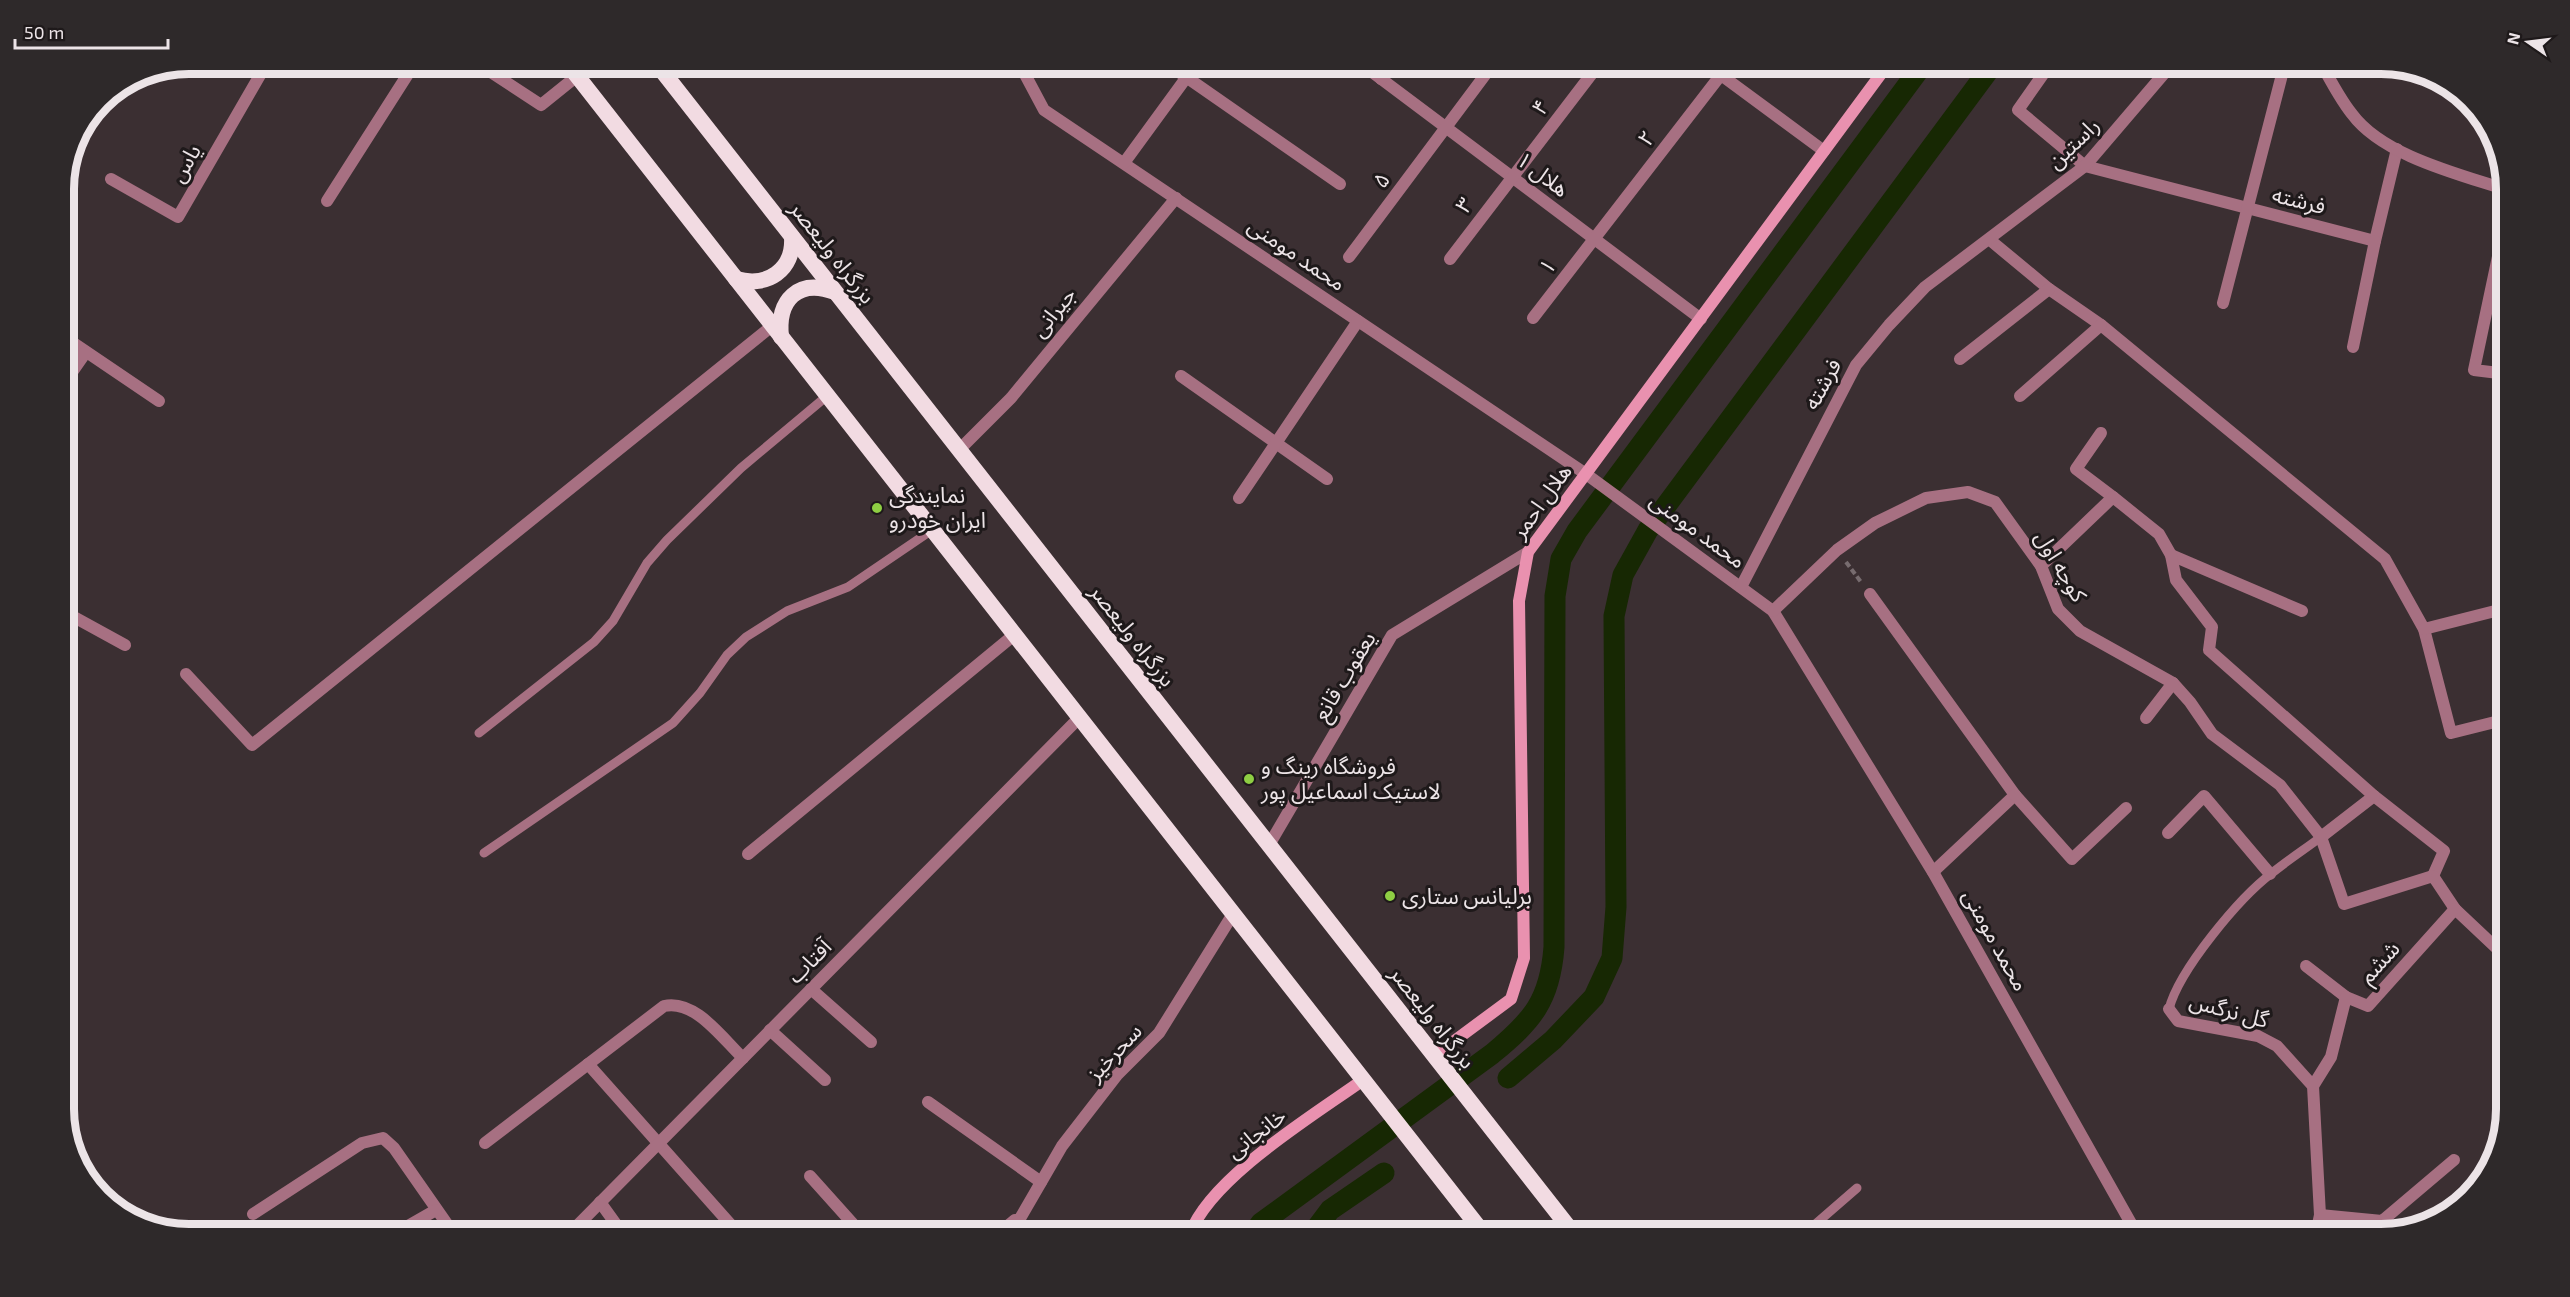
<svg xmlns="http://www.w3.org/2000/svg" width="2570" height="1297" font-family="'Exo 2','Noto Sans Arabic',sans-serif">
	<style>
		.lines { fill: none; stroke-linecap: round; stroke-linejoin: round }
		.canal { stroke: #172803; stroke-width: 21 }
		.path { stroke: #776c6f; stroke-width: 4; stroke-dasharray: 6 3; stroke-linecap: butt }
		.service { stroke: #a77082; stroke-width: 9 }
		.minor { stroke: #a77082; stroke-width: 12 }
		.secondary { stroke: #e991af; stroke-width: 12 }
		.trunk { stroke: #f2dbe2; stroke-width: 16 }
		.poi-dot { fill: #8ece43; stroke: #1e191a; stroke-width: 2 }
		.labels { text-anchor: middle; stroke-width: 6; stroke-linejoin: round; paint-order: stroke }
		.street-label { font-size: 22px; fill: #ece4e7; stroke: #1e191a }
		.poi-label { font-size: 22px; fill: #ece4e7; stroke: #1e191a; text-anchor: start }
		.rim { fill: none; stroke: #ece4e7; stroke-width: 8 }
	</style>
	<rect width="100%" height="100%" fill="#3b2f32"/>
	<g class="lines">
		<g class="canal">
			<polyline points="1508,1078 1553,1040 1594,997 1612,958 1616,907 1614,616 1623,575 1648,530 1994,63"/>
			<path d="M1253 1234 1261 1223 1492 1054C1532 1021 1550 1001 1554 947L1555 596 1561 559 1577 531 1924 63"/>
			<polyline points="1312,1234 1330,1210 1384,1173"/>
		</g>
		<polyline class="path" points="1846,562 1861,582"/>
		<g class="service">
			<polyline points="479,733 594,642 613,621 647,563 667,540 741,468 827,396"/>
			<polyline points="484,853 673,723 700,693 727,655 746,637 787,611 848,587 932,530"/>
			<path d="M2169 1009C2179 970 2239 898 2272 873 2288 860 2305 849 2321 837"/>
			<polyline points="1804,1234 1857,1188"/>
		</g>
		<g class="minor">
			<polyline points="477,63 541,105 577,76"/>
			<polyline points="1019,63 1044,110 1586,474 1773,611 1933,872 2137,1234"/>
			<polyline points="1166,63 1340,184"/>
			<polyline points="1360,63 1701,319"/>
			<polyline points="2051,63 2018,110 2085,166 2375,241 2397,149"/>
			<path d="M2321 63C2330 80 2340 99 2352 114 2383 156 2459 174 2507 190"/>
			<polyline points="1721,75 1824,151"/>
			<polyline points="1381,79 1393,63"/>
			<polyline points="1124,163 1197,63"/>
			<polyline points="111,179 178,217 267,63"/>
			<polyline points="327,201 415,63"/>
			<polyline points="2507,214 2474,370 2507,374"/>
			<polyline points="1990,240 2049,289 2101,325 2385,559 2424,629 2451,733 2507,719"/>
			<polyline points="1349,257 1494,63"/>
			<polyline points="1450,259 1600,63"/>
			<polyline points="63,267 72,254"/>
			<polyline points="2223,303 2285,63"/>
			<polyline points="1533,318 1730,63"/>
			<polyline points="63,336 159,401"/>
			<polyline points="2353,347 2375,241"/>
			<polyline points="1960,359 2049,289"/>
			<polyline points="1181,376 1327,479"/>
			<polyline points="63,385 86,352"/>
			<polyline points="2020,396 2101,325"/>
			<polyline points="2101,433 2076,469 2113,497"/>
			<polyline points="2506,447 2507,447"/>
			<polyline points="959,450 1011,398 1176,198"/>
			<polyline points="1239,498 1358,321"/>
			<polyline points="2171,555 2302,611"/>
			<polyline points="2041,566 2113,497 2159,534 2171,555 2176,580 2212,627 2209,650 2374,796 2444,851 2433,876"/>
			<polyline points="1741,587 1856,365 1889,325 1925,287 2085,166 2173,63"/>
			<polyline points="1870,594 2015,795 1933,872"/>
			<polyline points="63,611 125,645"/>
			<polyline points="1773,611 1837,550 1875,523 1926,498 1968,492 1995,502 2041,566 2058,609 2080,631 2173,683 2190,702 2212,734 2280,785 2321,837 2344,904 2433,876 2455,909"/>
			<polyline points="2424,629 2507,608"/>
			<polyline points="186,674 252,745 772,326"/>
			<polyline points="2146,718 2173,683"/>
			<polyline points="2015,795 2072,859 2126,808"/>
			<polyline points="2168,833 2204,796 2270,874"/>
			<polyline points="2321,837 2374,796"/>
			<polyline points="1269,845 1392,635 1528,552"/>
			<polyline points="748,854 1014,635"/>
			<polyline points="2306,966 2346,997"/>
			<polyline points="811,989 871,1042"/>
			<polyline points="2169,1009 2178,1021 2258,1036 2277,1046 2313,1086 2320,1215 2316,1234"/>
			<polyline points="770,1030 825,1080"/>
			<polyline points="588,1064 739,1234"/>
			<polyline points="2313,1086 2331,1057 2346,997 2368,1006 2455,909 2507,958"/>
			<polyline points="928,1102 1041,1182"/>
			<path d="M485 1143 664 1006C695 999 722 1038 743 1058"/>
			<polyline points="810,1176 862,1234"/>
			<polyline points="600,1202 623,1234"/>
			<polyline points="253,1214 362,1143 383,1138 394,1148 454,1234"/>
			<polyline points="2320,1215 2382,1221 2454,1160"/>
			<polyline points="2382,1221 2393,1230"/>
			<polyline points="394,1234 436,1210"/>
			<polyline points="569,1234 1079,718"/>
			<polyline points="998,1234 1015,1220"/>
			<polyline points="1011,1234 1062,1146 1117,1075 1159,1033 1233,914"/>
		</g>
		<g class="secondary">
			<polyline points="1434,1056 1511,999 1524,958 1519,601 1528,552 1889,63"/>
			<path d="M1190 1234C1210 1178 1314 1115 1363 1080"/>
		</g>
		<g class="trunk">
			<polyline points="567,63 1484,1234"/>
			<polyline points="656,63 1574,1234"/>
			<path d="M736 279C767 288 794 270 792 237"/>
			<path d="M781 337C777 300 798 278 835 292"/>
		</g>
	</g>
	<g class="poi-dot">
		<circle cx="877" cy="508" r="6"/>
		<circle cx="1249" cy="779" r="6"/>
		<circle cx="1390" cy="896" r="6"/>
	</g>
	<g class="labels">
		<g class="street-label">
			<text transform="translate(1540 107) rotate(-52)" y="8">۴</text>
			<text transform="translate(1646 138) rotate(-52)" y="8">۲</text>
			<text transform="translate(2073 143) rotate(-44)" y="8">راستین</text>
			<text transform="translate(185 163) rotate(-60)" y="8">یاس</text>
			<text transform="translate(1543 174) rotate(37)" y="8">هلال ۱</text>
			<text transform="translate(1381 180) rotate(-53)" y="8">۵</text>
			<text transform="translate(2299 200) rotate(14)" y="8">فرشته</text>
			<text transform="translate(1464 205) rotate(-53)" y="8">۳</text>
			<text transform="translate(833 252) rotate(52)" y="8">بزرگراه ولیعصر</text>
			<text transform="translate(1297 254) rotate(34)" y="8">محمد مومنی</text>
			<text transform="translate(1547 266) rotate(-52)" y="8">۱</text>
			<text transform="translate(1053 312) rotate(-51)" y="8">جیرانی</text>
			<text transform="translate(1822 384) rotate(-61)" y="8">فرشته</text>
			<text transform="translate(1541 501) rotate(-54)" y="8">هلال احمر</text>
			<text transform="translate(1698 530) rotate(36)" y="8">محمد مومنی</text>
			<text transform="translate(2061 566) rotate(59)" y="8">کوچه اول</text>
			<text transform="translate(1133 635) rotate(52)" y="8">بزرگراه ولیعصر</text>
			<text transform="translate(1344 676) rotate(-59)" y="8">یعقوب قانع</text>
			<text transform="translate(1996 940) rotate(61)" y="8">محمد مومنی</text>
			<text transform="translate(809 961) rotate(-45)" y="8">آفتاب</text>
			<text transform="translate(2379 962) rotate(-48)" y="8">ششم</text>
			<text transform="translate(2229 1010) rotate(15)" y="8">گل نرگس</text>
			<text transform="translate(1433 1017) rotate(52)" y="8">بزرگراه ولیعصر</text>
			<text transform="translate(1114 1052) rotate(-47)" y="8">سحرخیز</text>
			<text transform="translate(1256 1133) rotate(-37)" y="8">خانجانی</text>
		</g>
		<g class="poi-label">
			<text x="889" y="503">نمایندگی<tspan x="889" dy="25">ایران خودرو</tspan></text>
			<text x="1261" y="774">فروشگاه رینگ و<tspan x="1261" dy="25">لاستیک اسماعیل پور</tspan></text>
			<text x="1402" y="904">برلیانس ستاری</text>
		</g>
	</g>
	<path d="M0 0H2570V1297H0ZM189 74H2381A115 115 0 0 1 2496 189V1109A115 115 0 0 1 2381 1224H189A115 115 0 0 1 74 1109V189A115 115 0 0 1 189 74Z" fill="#2e292a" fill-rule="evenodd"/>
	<path class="rim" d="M189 74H2381A115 115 0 0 1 2496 189V1109A115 115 0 0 1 2381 1224H189A115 115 0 0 1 74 1109V189A115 115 0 0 1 189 74Z"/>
	<g transform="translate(2528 42) rotate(284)" stroke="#1e191a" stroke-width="4.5" paint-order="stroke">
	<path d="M0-4.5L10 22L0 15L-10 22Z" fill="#ece4e7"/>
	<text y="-9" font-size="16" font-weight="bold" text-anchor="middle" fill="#ece4e7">N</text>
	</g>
	<path d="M15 39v9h153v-9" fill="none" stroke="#ece4e7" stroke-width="3"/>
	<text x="24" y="39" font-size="18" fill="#ece4e7" stroke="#1e191a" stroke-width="4.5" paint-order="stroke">50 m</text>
</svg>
